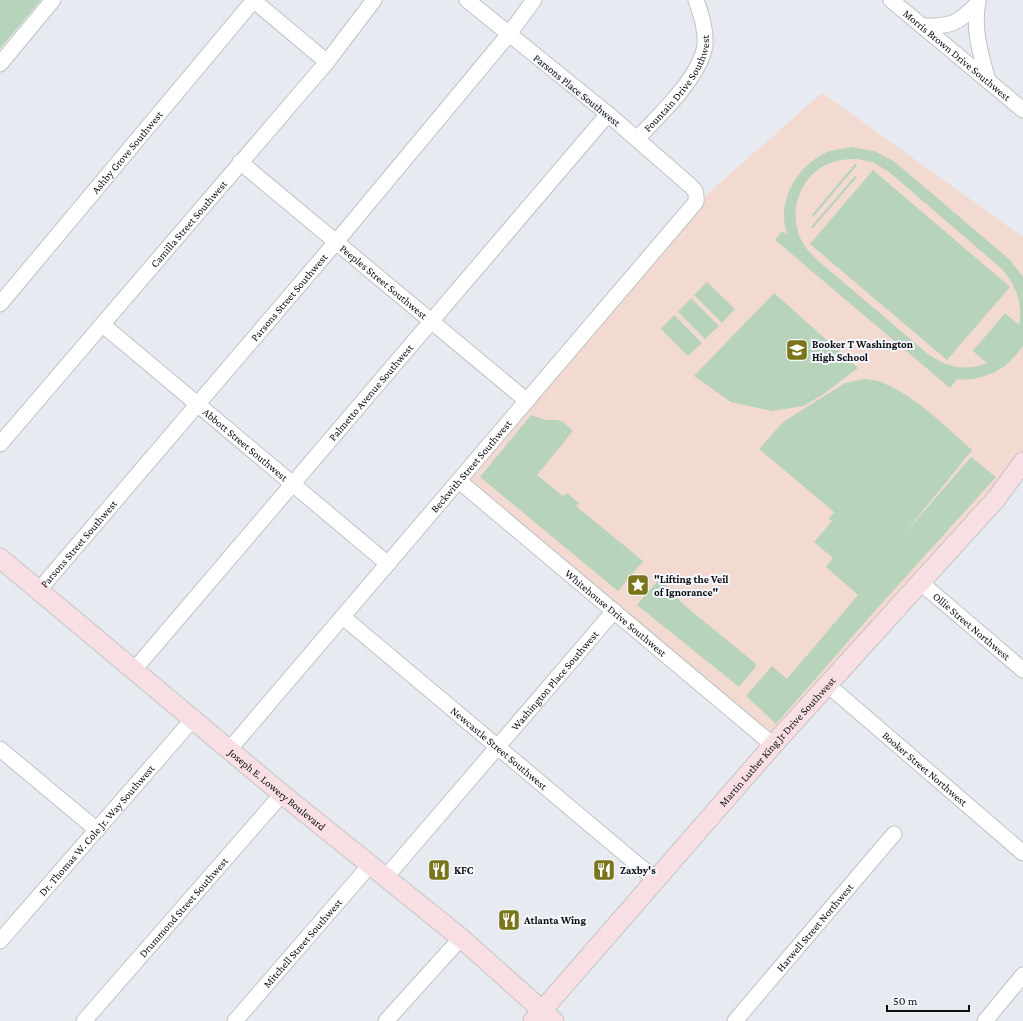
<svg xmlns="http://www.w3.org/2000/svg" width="1023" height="1021" font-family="'Crimson Pro',serif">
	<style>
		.education { fill: #f3dad1 }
		.green { fill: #b7d3ba; fill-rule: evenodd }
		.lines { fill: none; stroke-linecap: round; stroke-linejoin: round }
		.minor-casing { stroke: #bfc2c7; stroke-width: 17 }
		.major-casing { stroke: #c5c5c5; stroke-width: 21 }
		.minor { stroke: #fff; stroke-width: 15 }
		.major { stroke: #f8dfe4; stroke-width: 19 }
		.labels { text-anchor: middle; stroke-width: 4; stroke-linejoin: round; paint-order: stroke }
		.street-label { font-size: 11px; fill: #0c0d0f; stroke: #f4f7fd }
		.poi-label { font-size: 11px; font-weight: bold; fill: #0c0d0f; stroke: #f4f7fd; text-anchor: start }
	</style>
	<rect width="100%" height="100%" fill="#e7eaf0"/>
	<polygon class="education" points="822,93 1023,237 1023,462 772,744 459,481 697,203"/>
	<g class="green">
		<polygon points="0,0 41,0 0,49"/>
		<path d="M851 147 874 151 895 162 1010 260 1023 277V346C1018 352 1014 358 1008 363 997 374 973 382 957 379L950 388 775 240 782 231 787 234C776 201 797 166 827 152 834 149 843 149 851 147ZM857 159 874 163 889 172 1002 269C1016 286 1023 302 1019 325L1005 313 973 351 987 363C964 372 947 367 928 354L816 259C812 254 807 250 804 245 787 219 797 180 824 166 835 160 845 159 857 159Z"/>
		<polygon points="855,164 857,165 814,216 812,215"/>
		<polygon points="873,170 1010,287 947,360 810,244"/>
		<polygon points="855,176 857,177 813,228 811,227"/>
		<polygon points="707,282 735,309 722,323 694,295"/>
		<polygon points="774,293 858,368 825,393 804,406 772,411 731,402 694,376"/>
		<polygon points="691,298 719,326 705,339 678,312"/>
		<polygon points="674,315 702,343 688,356 661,329"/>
		<path d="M865 379C871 380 878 380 883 383 917 397 945 426 972 450L901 538 971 457 996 477 873 613 776 724 746 696 772 666 787 679 858 595 826 567 833 558 814 542 832 521 829 519 834 512 759 449 783 422 845 383Z"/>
		<polygon points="531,415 546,420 557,420 563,422 573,431 537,475 563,496 567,493 579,503 576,506 643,561 618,591 480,477"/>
		<polygon points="660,578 684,605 756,664 755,668 739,687 637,605"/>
	</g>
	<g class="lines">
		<g class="minor-casing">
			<g id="minor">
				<polyline points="253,0 327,62"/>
				<path id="s1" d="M891 0 1023 110"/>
				<path d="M978 0C973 32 980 51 988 81"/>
				<path d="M922 26C950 27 958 24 978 3"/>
				<polyline points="0,64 53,0"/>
				<path id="s2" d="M637 139C659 115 700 78 705 45 706 29 701 14 696 0"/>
				<path id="s3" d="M240 162 527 401"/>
				<path id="s4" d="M0 304 254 0"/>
				<path id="s5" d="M103 325 388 564"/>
				<path id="s6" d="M0 444 327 62 374 0"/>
				<path id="s7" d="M459 481 773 745"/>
				<path id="s8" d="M920 582 1023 670"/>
				<path id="s9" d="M39 590 336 242 509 34 534 0"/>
				<path id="s10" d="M343 617 656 880"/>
				<path id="s11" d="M134 670 608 114"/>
				<path id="s12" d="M828 685 1023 853"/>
				<polyline points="0,749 97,830"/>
				<path id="s13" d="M229 750 696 202C697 190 694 189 686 182L608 114 467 0"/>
				<path id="s14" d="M386 877 614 611"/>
				<path id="s15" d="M0 941 193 719"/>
				<path id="s16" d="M84 1021 282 794"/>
				<path id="s17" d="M235 1021 370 865"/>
				<polyline points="386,1021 461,938"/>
				<path id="s18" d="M735 1021 894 834"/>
				<polyline points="985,1021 1023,975"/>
			</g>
		</g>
		<g class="major-casing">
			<g id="major">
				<path id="s19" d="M0 558 282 794 461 938 554 1021"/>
				<path id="s20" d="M533 1021 773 745 996 499 1023 462"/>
			</g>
		</g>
		<use href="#minor" class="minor"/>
		<use href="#major" class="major"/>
	</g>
	<defs>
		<g id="school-square" transform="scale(1.15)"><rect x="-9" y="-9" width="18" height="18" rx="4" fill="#7a751a" stroke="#f4f7fd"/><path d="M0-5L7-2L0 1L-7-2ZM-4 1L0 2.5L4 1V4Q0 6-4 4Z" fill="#fff"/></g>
		<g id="sight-square" transform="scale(1.15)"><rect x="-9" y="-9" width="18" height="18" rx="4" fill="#7a751a" stroke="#f4f7fd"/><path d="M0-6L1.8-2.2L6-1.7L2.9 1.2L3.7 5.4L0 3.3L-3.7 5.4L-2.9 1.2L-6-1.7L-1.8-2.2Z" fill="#fff"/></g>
		<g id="restaurant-square" transform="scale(1.15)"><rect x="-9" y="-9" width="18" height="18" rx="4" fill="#7a751a" stroke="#f4f7fd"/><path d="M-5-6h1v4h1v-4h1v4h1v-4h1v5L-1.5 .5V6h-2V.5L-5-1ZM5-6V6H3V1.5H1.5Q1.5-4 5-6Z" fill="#fff"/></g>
	</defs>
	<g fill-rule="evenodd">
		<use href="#school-square" x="797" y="350"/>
		<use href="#sight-square" x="638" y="585"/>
		<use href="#restaurant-square" x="439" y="870"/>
		<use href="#restaurant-square" x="604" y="870"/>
		<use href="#restaurant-square" x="509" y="920"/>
	</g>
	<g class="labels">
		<g class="street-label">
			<text dy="4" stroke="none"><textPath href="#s1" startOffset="86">Morris Brown Drive Southwest</textPath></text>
			<text dy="4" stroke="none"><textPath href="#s2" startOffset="70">Fountain Drive Southwest</textPath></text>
			<text transform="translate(577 90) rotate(39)" y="4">Parsons Place Southwest</text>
			<text dy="4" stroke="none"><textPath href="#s4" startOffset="198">Ashby Grove Southwest</textPath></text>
			<text dy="4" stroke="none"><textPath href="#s6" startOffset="290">Camilla Street Southwest</textPath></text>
			<text dy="4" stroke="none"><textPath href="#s3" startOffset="187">Peeples Street Southwest</textPath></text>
			<text dy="4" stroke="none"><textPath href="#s9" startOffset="385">Parsons Street Southwest</textPath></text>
			<text dy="4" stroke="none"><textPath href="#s11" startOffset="365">Palmetto Avenue Southwest</textPath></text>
			<text dy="4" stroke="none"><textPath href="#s5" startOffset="186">Abbott Street Southwest</textPath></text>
			<text dy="4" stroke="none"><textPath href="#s13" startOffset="373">Beckwith Street Southwest</textPath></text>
			<text dy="4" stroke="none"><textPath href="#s9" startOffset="61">Parsons Street Southwest</textPath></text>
			<text dy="4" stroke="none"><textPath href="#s7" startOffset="205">Whitehouse Drive Southwest</textPath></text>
			<text dy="4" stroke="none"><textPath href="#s8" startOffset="68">Ollie Street Northwest</textPath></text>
			<text dy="4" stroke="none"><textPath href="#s14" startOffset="259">Washington Place Southwest</textPath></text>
			<text dy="4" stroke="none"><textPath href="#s20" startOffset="371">Martin Luther King Jr Drive Southwest</textPath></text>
			<text dy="4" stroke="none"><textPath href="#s10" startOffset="204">Newcastle Street Southwest</textPath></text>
			<text dy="4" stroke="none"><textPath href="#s12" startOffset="128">Booker Street Northwest</textPath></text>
			<text dy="4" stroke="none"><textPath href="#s19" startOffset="361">Joseph E. Lowery Boulevard</textPath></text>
			<text dy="4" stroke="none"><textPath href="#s15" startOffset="147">Dr. Thomas W. Cole Jr. Way Southwest</textPath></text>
			<text dy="4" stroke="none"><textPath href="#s16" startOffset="151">Drummond Street Southwest</textPath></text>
			<text dy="4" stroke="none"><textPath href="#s18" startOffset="123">Harwell Street Northwest</textPath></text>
			<text dy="4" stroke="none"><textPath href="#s17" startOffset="103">Mitchell Street Southwest</textPath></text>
		</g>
		<g class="poi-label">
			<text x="812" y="348">Booker T Washington<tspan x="812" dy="13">High School</tspan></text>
			<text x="654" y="583">"Lifting the Veil<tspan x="654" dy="13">of Ignorance"</tspan></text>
			<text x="454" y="874">KFC</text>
			<text x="620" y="874">Zaxby's</text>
			<text x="524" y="924">Atlanta Wing</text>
		</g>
	</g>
	<path d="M887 1005v6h82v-6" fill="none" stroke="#0c0d0f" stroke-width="2"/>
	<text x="893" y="1005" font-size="12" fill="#0c0d0f" stroke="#f4f7fd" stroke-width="3" paint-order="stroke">50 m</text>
</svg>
